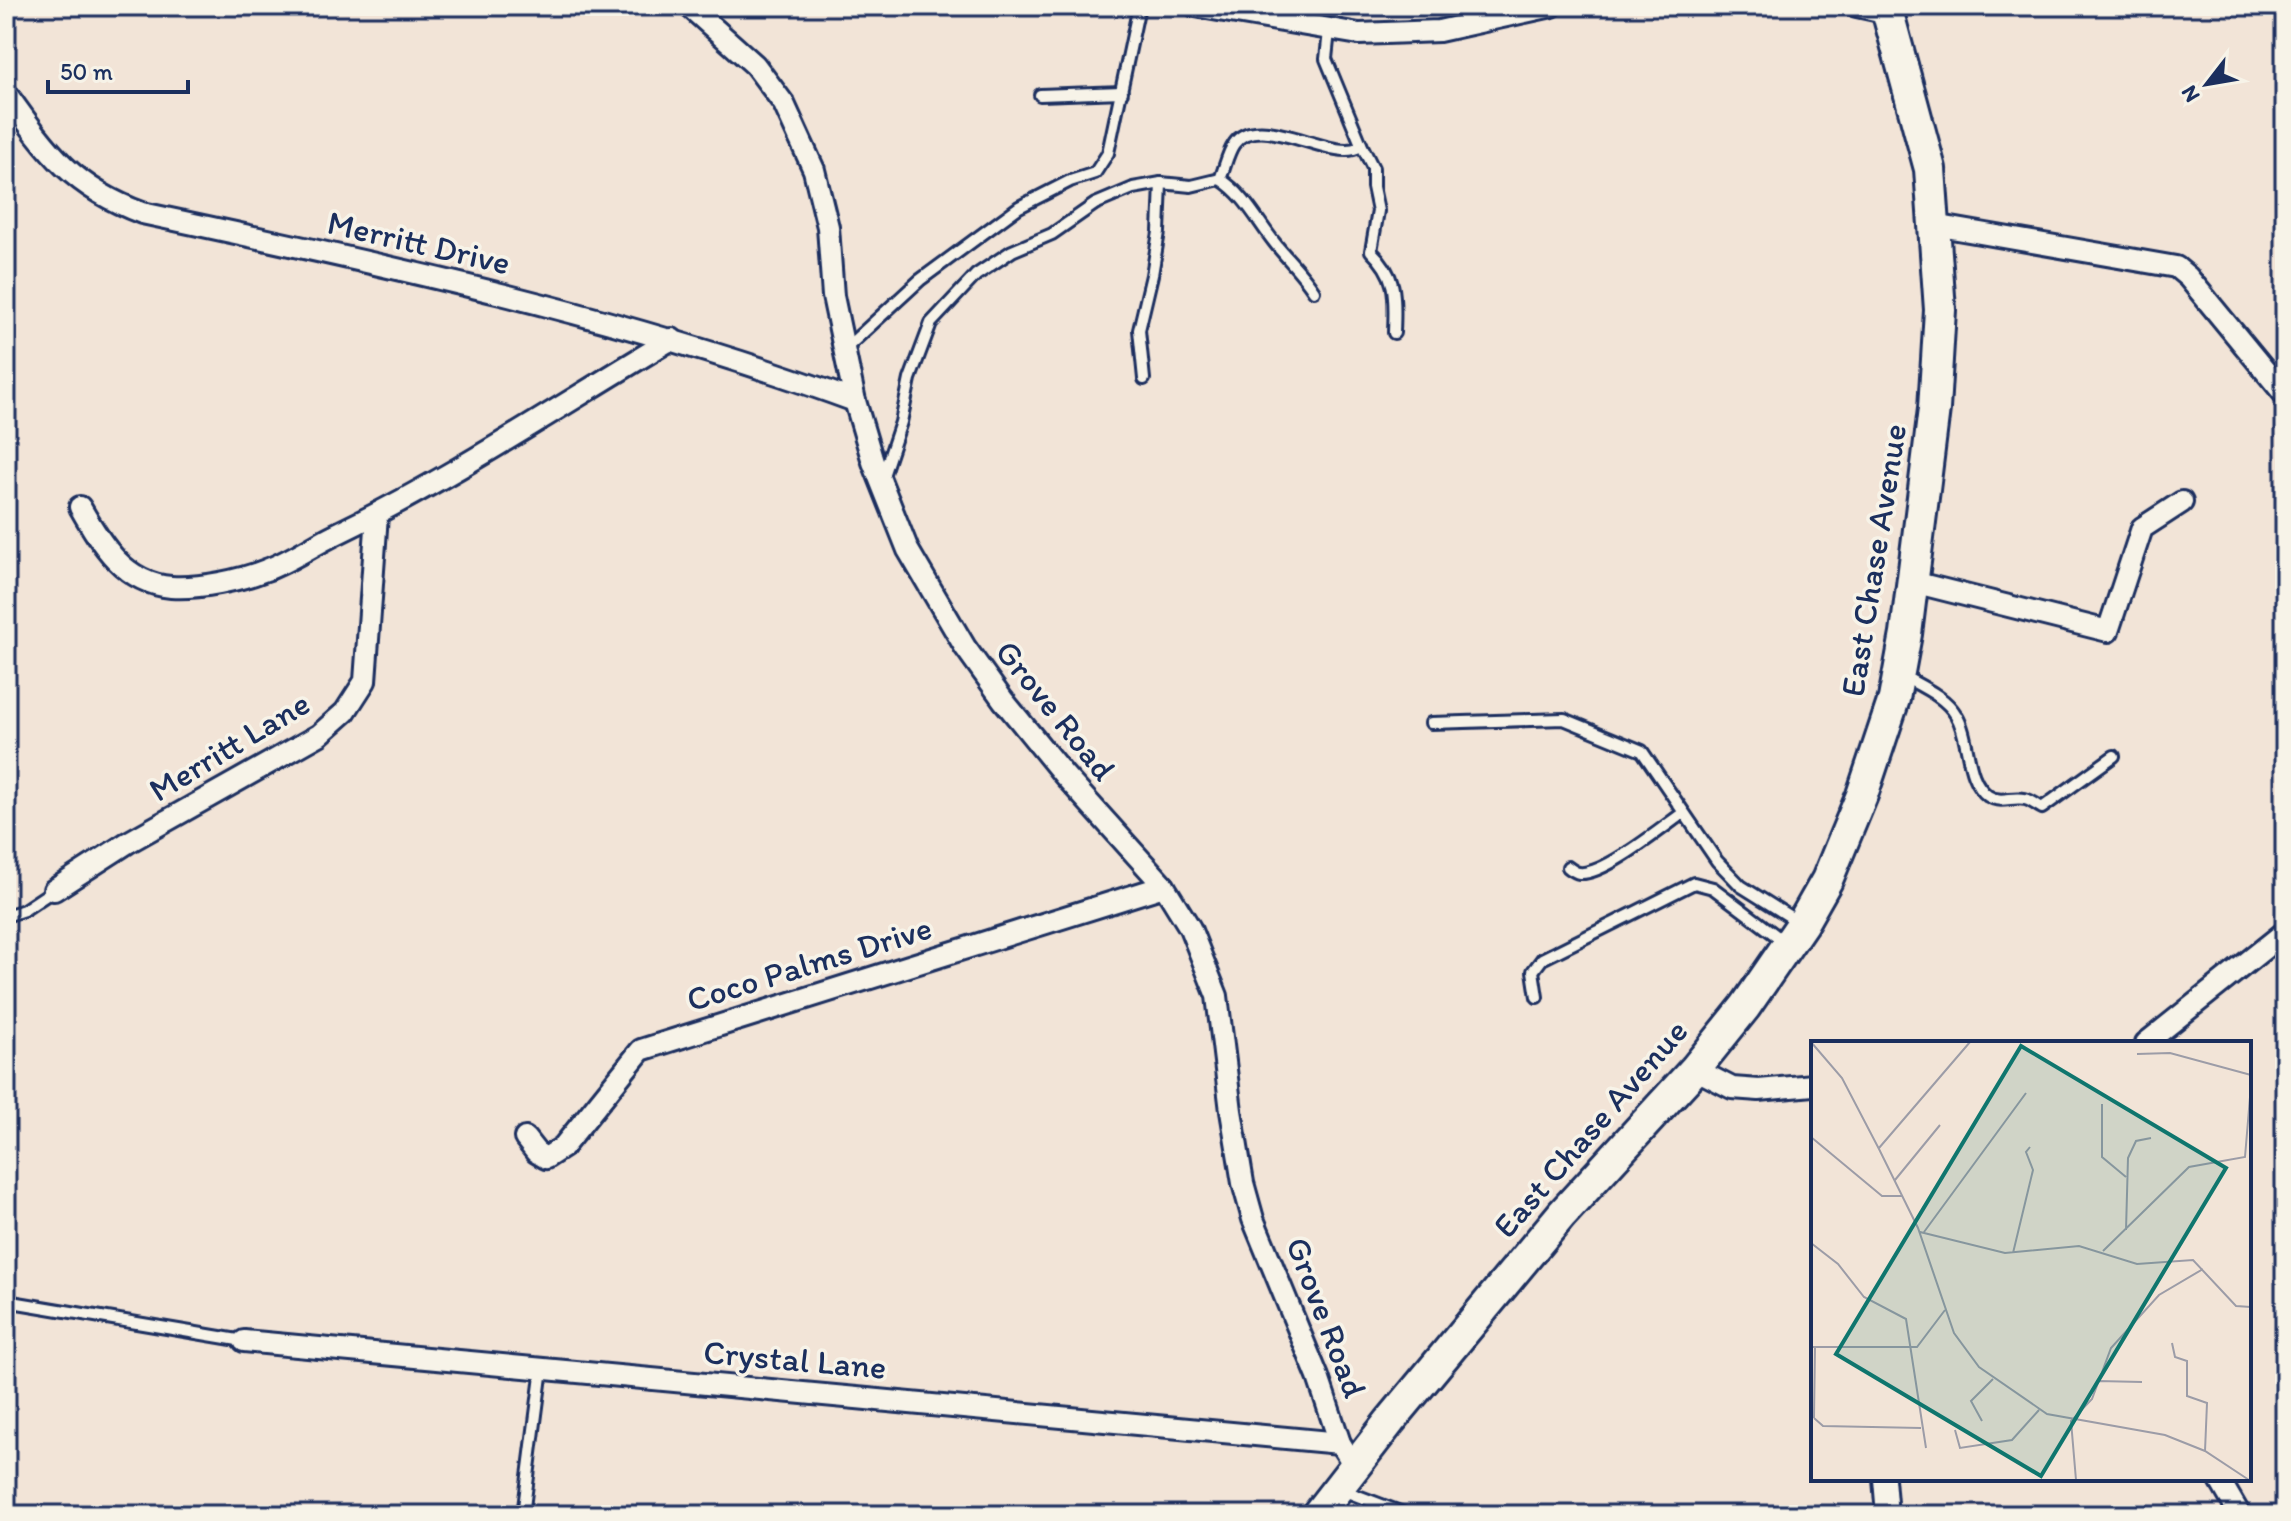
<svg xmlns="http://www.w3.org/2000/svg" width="2291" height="1521" font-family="Itim,sans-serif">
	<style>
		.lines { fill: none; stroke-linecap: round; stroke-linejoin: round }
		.service-casing { stroke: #1b2f5e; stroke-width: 16 }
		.minor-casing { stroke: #1b2f5e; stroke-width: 26 }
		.secondary-casing { stroke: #1b2f5e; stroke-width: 36 }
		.service { stroke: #f7f3e8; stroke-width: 10 }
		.minor { stroke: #f7f3e8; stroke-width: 20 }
		.secondary { stroke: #f7f3e8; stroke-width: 30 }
		.labels { text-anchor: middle; stroke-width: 7; stroke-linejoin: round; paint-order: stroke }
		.street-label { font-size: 34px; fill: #1b2f5e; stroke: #f7f3e8 }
		.inset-road { fill: none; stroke: #9c9ca7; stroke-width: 2 }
		.view { fill: #0f766e; fill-opacity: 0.15; stroke: #0f766e; stroke-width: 4 }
		.inset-edge { fill: none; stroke: #1b2f5e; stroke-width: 4 }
	</style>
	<rect width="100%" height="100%" fill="#f2e4d7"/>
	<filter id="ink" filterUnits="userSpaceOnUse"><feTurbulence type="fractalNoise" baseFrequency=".0125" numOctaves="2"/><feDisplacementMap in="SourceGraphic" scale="16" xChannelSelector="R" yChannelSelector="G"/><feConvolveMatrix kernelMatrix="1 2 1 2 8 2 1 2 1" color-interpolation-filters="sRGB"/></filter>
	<g filter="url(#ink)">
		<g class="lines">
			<g class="service-casing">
				<g id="service">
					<polyline points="1040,95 1122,92"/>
					<path d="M1361 144 1373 168V187L1378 211 1371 251C1398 277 1395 298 1394 333"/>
					<path d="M1220 179C1245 195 1256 219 1274 242 1287 259 1302 272 1314 291"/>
					<path d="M1161 183 1191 186 1220 179C1225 168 1227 154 1234 144 1258 108 1333 163 1359 147L1361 144 1326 59 1329 31"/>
					<polyline points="844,350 920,280 1019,207 1070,181 1095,173 1108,153 1139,6"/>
					<polyline points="882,479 901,422 910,379 931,323 976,275 1012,251 1052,234 1095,204 1133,188 1161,183 1159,232 1152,275 1139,330 1144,379"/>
					<path d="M1901 675C1920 686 1945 696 1956 715 1971 739 1964 778 1988 796 2001 804 2012 796 2025 799 2030 800 2037 805 2042 808L2114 756"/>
					<polyline points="1431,723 1564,719 1642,751 1717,861 1741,886 1800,923"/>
					<path d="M1568 867C1570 869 1577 873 1579 873 1603 876 1662 828 1683 813"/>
					<polyline points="6,916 24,910 54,890"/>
					<polyline points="1537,997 1533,971 1542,959 1694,883 1713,888 1786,943"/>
					<polyline points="6,1301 244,1341"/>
					<polyline points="1342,1490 1408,1515"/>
					<polyline points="523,1515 542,1368"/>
				</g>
			</g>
			<g class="minor-casing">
				<g id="minor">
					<polyline points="689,6 755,65 784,104 814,170 828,227 833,296 855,401 873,462 908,550 965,647 1003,700 1064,775 1164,886 1190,928 1217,996 1231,1111 1243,1183 1253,1219 1318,1377 1340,1443 1355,1467"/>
					<polyline points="1195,6 1359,34 1439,31 1552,6"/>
					<polyline points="1857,6 1889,13 1896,8"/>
					<path d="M6 93C48 152 72 187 142 213 383 264 623 316 855 401"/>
					<polyline points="1934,225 2176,267 2188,277 2285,395"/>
					<path d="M80 507C101 544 124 583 171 587 199 589 241 580 266 570 291 561 313 545 336 534 452 478 561 405 672 339"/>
					<polyline points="1913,582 2108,631 2142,528 2182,502"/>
					<polyline points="54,890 127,843 319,735 345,712 365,681 377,515"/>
					<polyline points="2146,1043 2285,932"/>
					<polyline points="1695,1069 1732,1088 1759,1090 1813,1085"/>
					<polyline points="525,1138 536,1152 546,1158 563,1147 641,1050 1164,886"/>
					<polyline points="244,1341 1340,1443"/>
					<polyline points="1884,1479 1887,1515"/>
					<polyline points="2219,1479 2240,1515"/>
				</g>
			</g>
			<g class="secondary-casing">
				<polyline id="secondary" points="1317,1515 1390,1421 1562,1214 1695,1069 1745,1007 1802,924 1827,880 1862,795 1894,699 1906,634 1934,409 1940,310 1930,169 1886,6"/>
			</g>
			<use href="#service" class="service"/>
			<use href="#minor" class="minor"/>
			<use href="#secondary" class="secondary"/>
		</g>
	</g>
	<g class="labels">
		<g class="street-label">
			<text transform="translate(419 242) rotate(13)" y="12">Merritt Drive</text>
			<text transform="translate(1873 560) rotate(-81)" y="12">East Chase Avenue</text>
			<text transform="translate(1056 710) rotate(51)" y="12">Grove Road</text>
			<text transform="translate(229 746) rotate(-31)" y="12">Merritt Lane</text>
			<text transform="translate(809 963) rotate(-17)" y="12">Coco Palms Drive</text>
			<text transform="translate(1590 1128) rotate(-49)" y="12">East Chase Avenue</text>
			<text transform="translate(1327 1317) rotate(69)" y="12">Grove Road</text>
			<text transform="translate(795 1359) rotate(5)" y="12">Crystal Lane</text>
		</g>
	</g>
	<g transform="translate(1811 1041)">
		<rect width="440" height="440" fill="#f2e4d7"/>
		<path class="inset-road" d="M0 1 31 37 68 108 107 187 143 292 168 326 236 373 354 394 394 410 438 439M326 13 359 12 440 34M291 63V116L315 136M0 96 71 155H92M68 107 159 1M84 139 129 84M315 189 317 117 325 100 340 97M109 191 194 212 268 205 326 223 382 219 425 265 440 266M113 191 215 52M0 202 27 223 53 256 95 278 115 407M292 210 378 126 434 116 440 44M202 212 222 129 215 111 219 106M361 302 364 316 376 320V355L396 362 394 410M0 306H106L134 269M287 340 331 341M3 377 12 385 110 387M3 377 4 306M171 380 160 360 182 338M144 389 149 407 201 399 228 369M265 439 260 380 281 358 300 307 348 254 392 228"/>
		<path class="view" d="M210 5 415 127 230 435 25 313Z"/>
		<rect width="440" height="440" class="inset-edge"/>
	</g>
	<rect width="2291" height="1521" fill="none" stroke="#f7f3e8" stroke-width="32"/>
	<rect x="16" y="16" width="2259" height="1489" fill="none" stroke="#1b2f5e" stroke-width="3" filter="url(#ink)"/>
	<g transform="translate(2207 84) rotate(239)" stroke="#f7f3e8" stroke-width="6" paint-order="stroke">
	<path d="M0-6L14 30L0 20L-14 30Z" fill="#1b2f5e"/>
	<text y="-12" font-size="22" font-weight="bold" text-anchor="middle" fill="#1b2f5e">N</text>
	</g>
	<path d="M48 80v12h140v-12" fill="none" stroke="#1b2f5e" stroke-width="4"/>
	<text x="60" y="80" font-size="24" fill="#1b2f5e" stroke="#f7f3e8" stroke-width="6" paint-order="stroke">50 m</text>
</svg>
